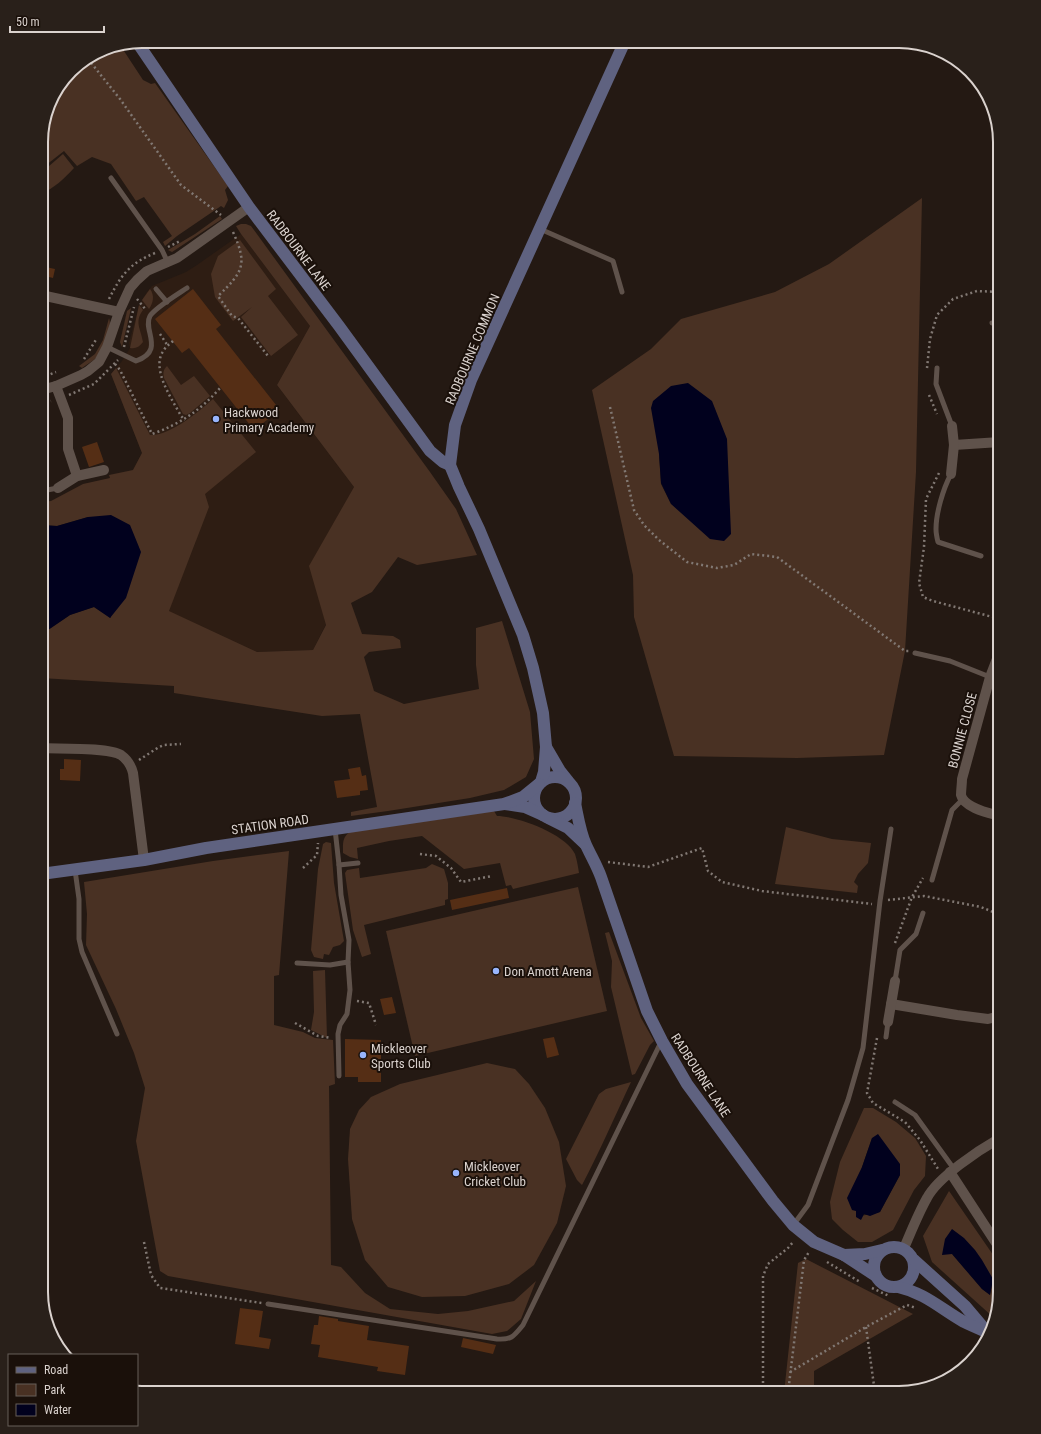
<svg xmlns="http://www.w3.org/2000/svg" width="1041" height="1434" font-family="'Roboto Condensed',sans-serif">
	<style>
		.built { fill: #2e1d13 }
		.green { fill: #493123; fill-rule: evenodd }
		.water { fill: #01011e }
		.building { fill: #552e15 }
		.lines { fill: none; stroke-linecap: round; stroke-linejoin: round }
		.path { stroke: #817873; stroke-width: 2.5; stroke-dasharray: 2 3; stroke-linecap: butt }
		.lane { stroke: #5f524b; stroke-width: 5 }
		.street { stroke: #5f524b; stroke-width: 10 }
		.secondary { stroke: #5f6280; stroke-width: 12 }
		.poi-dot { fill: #98b5fd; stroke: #1a100a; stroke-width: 1.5 }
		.labels { text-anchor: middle; stroke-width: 4; stroke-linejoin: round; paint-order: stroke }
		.street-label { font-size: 13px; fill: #dad2ce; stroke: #1a100a }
		.poi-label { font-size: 13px; fill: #dad2ce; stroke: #1a100a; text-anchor: start }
		.rim { fill: none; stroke: #dad2ce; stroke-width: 2 }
	</style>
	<rect width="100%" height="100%" fill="#241913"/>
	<polygon class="built" points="241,234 310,326 277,385 354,487 310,566 326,624 313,650 257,652 168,611 196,541 133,470 142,453 111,374 122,361 130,348 129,343 139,305 147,292 152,286 186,272 197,265"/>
	<g class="green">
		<polygon points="120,45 143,80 151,84 155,83 228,186 225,190 228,200 224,208 221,206 177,236 165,246 163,242 172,236 144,197 136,201 111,164 92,157 77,166 64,151 41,169 41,159 50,115 48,110 52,97 75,66 104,49"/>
		<path d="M63 154 74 168C64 179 54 188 41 194V173Z"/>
		<path d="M922 198 916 472 905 651 884 755 797 758 674 756 634 617 633 575 592 390 651 349 681 319 775 292 829 264ZM659 454 671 504 661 484Z"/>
		<polygon points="220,216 222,219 172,252 168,250 195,234"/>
		<path d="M241 224H246L251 226 430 472 456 509 477 555 417 565 398 557 372 592 351 603 362 634 393 636 400 640 401 648 369 652 364 657 374 691 404 704 479 689 476 665V628L502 621 530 712 534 759 526 777 504 790 470 798 388 811 351 816V812L377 807 360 714 322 716 174 693V686L41 678V629L48 630 70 615 94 607 111 618 88 517 57 526 41 525V502L51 501 83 484 110 478 109 475 133 470 142 453 111 374 116 368 150 435C168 437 200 411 213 399L256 452 205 494 209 507 169 611 257 652 313 650 326 625 309 566 354 487 277 385 310 326 241 234 236 226Z"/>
		<polygon points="240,240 276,289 268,296 298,335 271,356 241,317 252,307 233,321 215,297 211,274 218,256"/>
		<path d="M150 289C155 296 153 303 149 309L142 300Z"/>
		<path d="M139 305 143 310C134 322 141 329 143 342 139 347 136 349 130 348Z"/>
		<polygon points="131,308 130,313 122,347 120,342 127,311"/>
		<path d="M109 318C113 328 103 351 95 359 91 362 86 365 82 368L79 366 95 354 103 340Z"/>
		<path d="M167 366 181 385 194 376 210 396 190 413 186 415 183 414 164 378C163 373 163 370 167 366Z"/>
		<path d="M494 811 497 816C517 816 566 834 575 854 577 860 578 867 579 873L513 889 511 885 506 886 500 863 464 869 422 836 389 841 357 848 358 859 350 857 343 853C343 844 342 837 350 832Z"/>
		<polygon points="786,827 832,839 871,843 868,863 858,874 854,882 858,886 857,893 775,884"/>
		<polygon points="326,842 331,843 334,883 344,941 340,945 333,947 329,955 324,954 323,959 314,957 311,950 318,869 323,844"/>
		<polygon points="289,851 279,975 274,976 274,1025 303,1032 315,1038 333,1040 335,1084 329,1086 331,1265 341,1267 365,1293 390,1309 438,1314 468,1311 514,1301 536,1281 521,1319 507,1331 492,1334 168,1276 160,1271 136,1141 145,1088 134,1053 116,1009 86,945 87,914 84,882 213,861"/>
		<polygon points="432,864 444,869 448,883 448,899 445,900 445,905 364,925 371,954 362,957 353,930 345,873 347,870 359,868 360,878 426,868"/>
		<polygon points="578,887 607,1011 415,1056 386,931"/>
		<polygon points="609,932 641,1018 654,1041 650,1045 635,1074 632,1075 611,987 612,961 605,933"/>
		<polygon points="325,970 327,1038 311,1030 314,1012 313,971"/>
		<polygon points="487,1063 515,1069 529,1084 545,1108 559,1142 566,1186 557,1223 534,1265 509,1284 465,1296 422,1297 388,1287 365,1260 352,1219 348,1159 350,1129 359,1110 371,1097 400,1084"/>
		<path d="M631 1082C615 1116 600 1151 582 1185L577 1180 566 1159 599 1094 606 1089Z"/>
		<path d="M864 1108H873L896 1122 915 1138 926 1156 925 1176 914 1190 893 1230 872 1242H858L843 1230 832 1219 830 1202 840 1162ZM872 1138 900 1175 880 1212 856 1217 862 1167Z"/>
		<path d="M949 1191 1000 1265V1292L993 1317 932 1262 923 1236ZM952 1254 993 1279 990 1295 982 1289Z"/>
		<polygon points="806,1259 913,1314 814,1371 814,1393 784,1393 798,1263"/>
	</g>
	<g class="water">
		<polygon points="688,383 712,401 727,439 731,534 724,541 710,539 671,504 661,483 659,454 651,408 653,401 671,386"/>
		<polygon points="111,515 130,525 141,552 126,598 110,618 94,607 70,615 48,630 41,629 41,525 57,526 88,517"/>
		<polygon points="878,1134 900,1164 900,1175 880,1212 870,1216 864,1214 861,1220 856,1217 856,1211 852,1210 847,1198 862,1167 872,1138"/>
		<polygon points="952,1229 964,1238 975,1250 982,1260 993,1279 990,1295 982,1289 952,1254 942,1255 945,1239"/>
	</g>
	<g class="building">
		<polygon points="41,266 55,269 53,278 41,275"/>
		<polygon points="193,289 221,325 216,329 280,410 254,430 189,348 182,353 155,319"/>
		<polygon points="97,442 104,462 89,467 82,447"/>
		<polygon points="64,759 81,760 80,781 60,780 60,769 64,769"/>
		<polygon points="360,767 362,776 366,775 368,790 360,791 360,795 337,798 334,781 350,779 348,769"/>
		<polygon points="507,888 509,898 452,910 450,900"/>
		<polygon points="392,997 396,1013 384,1015 380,999"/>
		<polygon points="554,1037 559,1055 547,1058 543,1039"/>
		<polygon points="345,1039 381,1040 381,1082 358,1082 358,1077 345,1077"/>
		<polygon points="240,1308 263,1311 259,1337 271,1339 269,1349 235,1344"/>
		<polygon points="319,1316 338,1319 338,1321 369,1326 367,1340 409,1346 405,1375 377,1371 378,1367 318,1357 320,1345 311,1344 314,1325 318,1325"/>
		<polygon points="463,1338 496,1345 493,1354 461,1347"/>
	</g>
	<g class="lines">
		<g class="path">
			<polyline points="88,59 120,99 181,185 221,215"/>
			<path d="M233 232C248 265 243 272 218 296L232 316 238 318 268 356"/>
			<polyline points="168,247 180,241"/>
			<path d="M109 299C121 275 130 263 155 253"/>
			<polyline points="137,299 146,310"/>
			<polyline points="160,334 168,346"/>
			<path d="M173 341C170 344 166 346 164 350 150 368 172 399 181 416L185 420"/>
			<polyline points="124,347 134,307"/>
			<polyline points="84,359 97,338"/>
			<path d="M115 364 120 370 152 434C180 424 201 410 220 388"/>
			<polyline points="927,368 930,339 937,315 953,299 977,291 1000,292"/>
			<polyline points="46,376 56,372"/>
			<polyline points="69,395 94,384 118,360"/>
			<polyline points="929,395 937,414"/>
			<polyline points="41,403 51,401"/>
			<polyline points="610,407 634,510 644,525 659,540 687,562 717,568 734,565 751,554 777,557 905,651 909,651"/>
			<polyline points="939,473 926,499 924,547 919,583 923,597 933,601 1000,619"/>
			<polyline points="994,642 1000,627"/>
			<polyline points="139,760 159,747 164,745 181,744"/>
			<polyline points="420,854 436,856 451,868 461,882 492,876"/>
			<polyline points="608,862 648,867 702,848 708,871 722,882 762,891 872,904"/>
			<polyline points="303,868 317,855 318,843"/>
			<polyline points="888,900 924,896 981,907 1000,915"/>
			<polyline points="895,943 912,897 923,878"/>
			<polyline points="357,1001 369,1003 376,1025"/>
			<polyline points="295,1023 318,1036 331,1038"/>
			<polyline points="877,1038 867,1093 873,1103 905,1122 920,1140 938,1169"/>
			<polyline points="144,1242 151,1275 160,1288 262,1303"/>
			<polyline points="827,1262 860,1282"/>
			<polyline points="872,1288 889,1296"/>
			<polyline points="866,1327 875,1393"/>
			<polyline points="790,1372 866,1327 907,1305 916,1308"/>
			<polyline points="763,1393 763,1276 768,1264 788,1248 794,1241"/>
			<polyline points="788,1393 804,1260 809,1252"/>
		</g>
		<g class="lane">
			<polyline points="41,141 45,121"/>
			<polyline points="111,178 162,250 168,263"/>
			<polyline points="540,229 613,261 622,292"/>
			<polyline points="156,289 167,302"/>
			<polyline points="992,323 1000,322"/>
			<path d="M107 347 136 361C166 350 142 330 150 316 155 308 178 294 187 288"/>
			<polyline points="937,368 936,384 952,426"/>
			<path d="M951 474C943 489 936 513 936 529 936 533 937 538 938 542L981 556"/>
			<polyline points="41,488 47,490 58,488"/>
			<polyline points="915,653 950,661 990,677"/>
			<polyline points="335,829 339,865 341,895 349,940 348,962 350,990 347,1014 340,1025 338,1034 339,1076"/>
			<polyline points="339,865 358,863"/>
			<polyline points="75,870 79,899 79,939 82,952 117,1034"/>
			<polyline points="932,880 952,810 963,799"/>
			<polyline points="297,963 330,965 348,962"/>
			<polyline points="895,981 900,950 916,934 923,913"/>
			<polyline points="886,1037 888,1022"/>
			<polyline points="895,1102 915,1115 954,1169"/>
			<polyline points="794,1224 808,1205 848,1100 863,1048 880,901 891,829"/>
			<path d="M268 1304 497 1339C512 1340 514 1336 523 1325L661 1042"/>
		</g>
		<g class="street">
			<polyline points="41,295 119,312"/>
			<polyline points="56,386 68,418 68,449 77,476"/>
			<polyline points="41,390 56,386 81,375 88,371 99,362 107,347 119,312 130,288 137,280 147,271 177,258 249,207"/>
			<polyline points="954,445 1000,442"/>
			<polyline points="951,474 954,445 952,426"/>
			<polyline points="58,488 77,476 104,470"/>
			<path d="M41 748C58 749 109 747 121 755 128 760 131 765 133 773L144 860"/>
			<polyline points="41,764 43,748"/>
			<path d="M1000 816C989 813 964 808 961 795 961 790 962 784 962 779L990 677 1000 651"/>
			<polyline points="891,1004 957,1015 988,1019 1000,1016"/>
			<polyline points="888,1022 895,981"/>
			<polyline points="950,1172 1000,1249"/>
			<path d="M904 1248C911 1232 918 1214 927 1198 938 1177 979 1150 1000 1138"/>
		</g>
		<g class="secondary">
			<polyline points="137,42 249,207 339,326 430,451 443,462 450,465"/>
			<polyline points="546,747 560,771 568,781"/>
			<circle cx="555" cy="798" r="21"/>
			<polyline points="541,782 544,772 546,747 543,713 533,668 523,635 479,529 459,487 450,465 455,425 471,380 625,41"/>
			<path d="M575 803C578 817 580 832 586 845 591 856 597 866 601 877L647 1011 662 1041 687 1084 773 1201 793 1225 814 1242 844 1255 876 1276"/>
			<polyline points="505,804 525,807 543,815"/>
			<polyline points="550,819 568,828 585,844"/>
			<polyline points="41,874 144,860 206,848 504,804 523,797 539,784"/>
			<circle cx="894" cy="1267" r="20"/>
			<polyline points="844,1255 865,1254 882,1250"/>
			<polyline points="914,1260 965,1306 987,1332"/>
			<path d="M898 1287C925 1293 941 1309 964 1322 970 1325 977 1328 984 1331"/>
		</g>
	</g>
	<g class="poi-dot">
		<circle cx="216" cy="419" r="4"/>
		<circle cx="496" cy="971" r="4"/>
		<circle cx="363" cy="1055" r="4"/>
		<circle cx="456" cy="1173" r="4"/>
	</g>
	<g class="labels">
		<g class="street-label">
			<text transform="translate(299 250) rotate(53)" y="5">RADBOURNE LANE</text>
			<text transform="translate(472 349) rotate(-67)" y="5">RADBOURNE COMMON</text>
			<text transform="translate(962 730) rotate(-75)" y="5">BONNIE CLOSE</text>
			<text transform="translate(270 824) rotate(-8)" y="5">STATION ROAD</text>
			<text transform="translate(701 1075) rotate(57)" y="5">RADBOURNE LANE</text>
		</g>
		<g class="poi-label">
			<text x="224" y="417">Hackwood<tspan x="224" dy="15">Primary Academy</tspan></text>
			<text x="504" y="976">Don Amott Arena</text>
			<text x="371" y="1053">Mickleover<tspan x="371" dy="15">Sports Club</tspan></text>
			<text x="464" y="1171">Mickleover<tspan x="464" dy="15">Cricket Club</tspan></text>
		</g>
	</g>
	<path d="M0 0H1041V1434H0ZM142 48H899A94 94 0 0 1 993 142V1292A94 94 0 0 1 899 1386H142A94 94 0 0 1 48 1292V142A94 94 0 0 1 142 48Z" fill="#29201a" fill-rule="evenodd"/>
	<path class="rim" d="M142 48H899A94 94 0 0 1 993 142V1292A94 94 0 0 1 899 1386H142A94 94 0 0 1 48 1292V142A94 94 0 0 1 142 48Z"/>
	<rect x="8" y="1354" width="130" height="72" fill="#1a100a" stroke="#675e58"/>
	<rect x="16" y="1367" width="20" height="6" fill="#5f6280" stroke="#675e58"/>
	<text x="44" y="1374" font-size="12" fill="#dad2ce">Road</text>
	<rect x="16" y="1384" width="20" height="12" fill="#493123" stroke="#675e58"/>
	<text x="44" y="1394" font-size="12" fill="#dad2ce">Park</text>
	<rect x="16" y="1404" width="20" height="12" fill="#01011e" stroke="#675e58"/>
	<text x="44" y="1414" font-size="12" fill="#dad2ce">Water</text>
	<path d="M10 26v6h94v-6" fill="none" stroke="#dad2ce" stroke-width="2"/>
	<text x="16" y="26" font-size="12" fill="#dad2ce" stroke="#1a100a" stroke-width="3" paint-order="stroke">50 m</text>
</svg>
